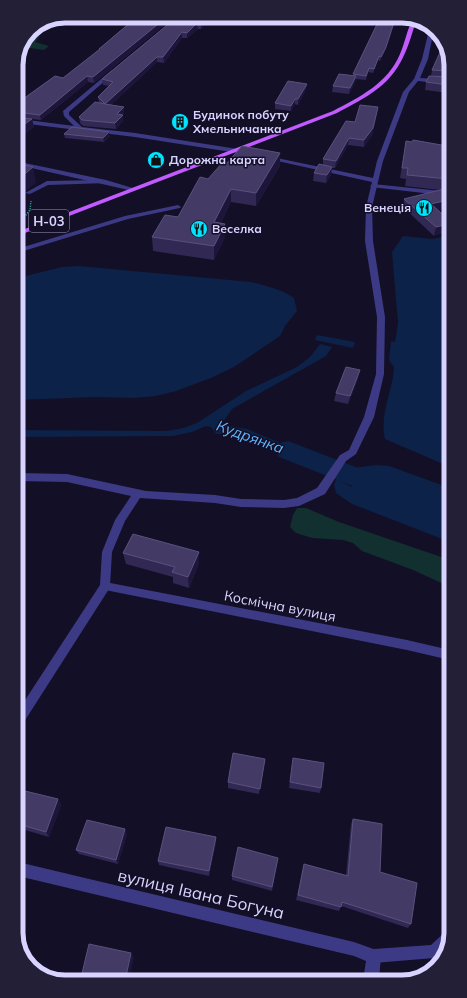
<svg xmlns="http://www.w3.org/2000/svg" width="467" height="998" font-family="Mulish,sans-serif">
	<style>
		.green { fill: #12302f }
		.water { fill: #0c2248 }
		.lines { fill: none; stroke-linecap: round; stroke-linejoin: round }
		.river { fill: #0c2248; fill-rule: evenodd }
		.path { stroke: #2fb8b0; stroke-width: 1.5; stroke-dasharray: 1 1.5; stroke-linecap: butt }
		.lane { fill: #3d3a85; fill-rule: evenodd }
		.street { fill: #3d3a85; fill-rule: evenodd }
		.primary { fill: #c25bff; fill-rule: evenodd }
		.wall { fill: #312854 }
		.shaded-wall { fill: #1d163a }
		.building { fill: #433a66; stroke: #5a527e }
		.labels { text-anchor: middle; stroke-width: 3; stroke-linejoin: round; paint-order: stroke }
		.far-poi-label { font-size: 12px; font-weight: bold; fill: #d9d4ff; stroke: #130f26; text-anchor: start }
		.shield { fill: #130f26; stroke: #9e99be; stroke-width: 1 }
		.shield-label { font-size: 13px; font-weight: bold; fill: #d9d4ff }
		.street-label { font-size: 14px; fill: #d9d4ff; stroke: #130f26 }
		.water-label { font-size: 15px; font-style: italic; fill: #62b6ff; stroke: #130f26 }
		.near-street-label { font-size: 17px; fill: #d9d4ff; stroke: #130f26 }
		.rim { fill: none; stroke: #d9d4ff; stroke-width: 5 }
	</style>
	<rect width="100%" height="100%" fill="#130f26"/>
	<g class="green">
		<polygon points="65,16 86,16 100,19 92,25 54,21"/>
		<polygon points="29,34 40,36 35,42 49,46 44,50 23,47"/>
		<polygon points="297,508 306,508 339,522 450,560 450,587 413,570 362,551 353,543 343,540 312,538 296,533 290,527 293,515"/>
	</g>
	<g class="water">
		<path d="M449 235 450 467 385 439C379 414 393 391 394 367L389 360 391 341 395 342 398 323 392 252 403 236 433 239Z"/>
		<path d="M79 266 251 282C266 286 281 289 294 298L297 311 285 326 280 336 234 367 211 378 176 391 156 396 133 398 96 397 17 400V278L62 267Z"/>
		<polygon points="317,335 355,342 353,348 315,340"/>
		<polygon points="320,344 332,347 326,356 232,409 223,422 223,425 247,429 324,461 320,467 242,435 216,434 211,427 206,426 192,432 173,436 17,437 17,430 167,431 183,428 197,423 246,391 297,367 310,357"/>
		<polygon points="376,465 389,466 450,488 450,542 352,504 336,493 334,485 336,479 352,487 354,484 335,476 340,468 348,471 353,468"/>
	</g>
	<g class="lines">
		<polygon class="river" points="288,441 374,474 378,481 374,488 365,491 279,457 275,450 279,443"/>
		<polyline class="path" points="21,221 30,210 31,201"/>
		<g class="lane">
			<polygon points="104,180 107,182 106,183 48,185 30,194 25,193 47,181"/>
			<polygon points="373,184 441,191 444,193 441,195 371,187 370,186"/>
			<polygon points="178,205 181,207 180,208 128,219 17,253 17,249 125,216"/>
			<polygon points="105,582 407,640 450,650 450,660 407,650 105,590 102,589 100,586 102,583"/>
			<polygon points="449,931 451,933 446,949 434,958 374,963 369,961 367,956 369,951 374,949 431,945 444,933"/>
		</g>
		<g class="street">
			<polygon points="430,26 434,29 428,59 420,78 448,80 448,84 418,81 409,92 383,161 372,207 373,241 385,317 384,374 374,417 356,454 346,461 325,494 299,506 284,508 241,507 215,503 140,498 125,521 112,552 110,586 109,589 22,725 18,727 18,711 100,585 102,552 115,520 131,496 67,482 17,481 17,473 67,474 146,491 215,495 241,499 284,500 297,498 317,488 340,455 349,450 364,417 376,374 377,317 365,241 366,207 372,182 264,158 267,156 373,178 377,161 403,92 414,79 422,59"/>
			<polygon points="112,70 115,72 114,73 69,112 69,115 82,127 135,133 244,150 247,152 244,154 135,137 20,123 17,121 20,119 74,126 64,116 63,111"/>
			<polygon points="20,162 106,180 136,189 133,191 18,165 18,163"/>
			<polygon points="18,862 354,942 379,951 381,956 379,980 363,980 366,961 354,956 18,876"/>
		</g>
		<path class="primary" d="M413 19 416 20C401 76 387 87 337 113L17 236V232L333 111C360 97 388 83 400 54 405 43 407 29 413 19Z"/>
	</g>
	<g class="wall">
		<polygon points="138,16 175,16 94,83 88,82 41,120 32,119 34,127 24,134 17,125 16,122 16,104 63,78 99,50 99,49"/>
		<polygon points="178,16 216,16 209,22 207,22 201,29 198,29 187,38 182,38 164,63 157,62 111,105 124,113 122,115 123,121 116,129 83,126 80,123 79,117 99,103 98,97 109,86 103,85 102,79"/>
		<polygon points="397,16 385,51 380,61 378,60 373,73 368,72 366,80 356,79 355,82 349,94 332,92 333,86 353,76 353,74 378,22 370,21 370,17"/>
		<polygon points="448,50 448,93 425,90 426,82 431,76 432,70"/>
		<polygon points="307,84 306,89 298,105 295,104 291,111 275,109 275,103"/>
		<polygon points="377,114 372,135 364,147 348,145 335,168 332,168 331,175 326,183 313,181 314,173 323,165 323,159 355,122"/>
		<polygon points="64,134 110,136 104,142 65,138"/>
		<polygon points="406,141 446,159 449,159 449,185 448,189 448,200 447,208 438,210 449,220 434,236 403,207 404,199 440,190 405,186 406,179 400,178"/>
		<polygon points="280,153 280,166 256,206 231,202 221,223 225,237 214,260 153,251 152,237 178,217 208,179 227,163"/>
		<polygon points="16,163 36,182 23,193 16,192"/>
		<polygon points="358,379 348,404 334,401 336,393"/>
		<polygon points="199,552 199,563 189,588 173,583 173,577 126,564 123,553"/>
		<polygon points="265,759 259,794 228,788 228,782"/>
		<polygon points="292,764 321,788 320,793 289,788"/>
		<polygon points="58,799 61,805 49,837 18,828 18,807"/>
		<polygon points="353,819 380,872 411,924 408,928 341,906 339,911 296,900 304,864 346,875 351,824"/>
		<polygon points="127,834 118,864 79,854 76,850"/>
		<polygon points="216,837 216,842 209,876 159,865 158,861"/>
		<polygon points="278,858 272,891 232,880 232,876"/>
	</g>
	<g class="shaded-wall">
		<polygon points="168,16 175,16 94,83 93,77"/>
		<polygon points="207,16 207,22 201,29 201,24"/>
		<polygon points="210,16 216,16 209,22 209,17"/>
		<polygon points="396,16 397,16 385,51 380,61 381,57"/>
		<polygon points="197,23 198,29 187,38 187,33"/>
		<polygon points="182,32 182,38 164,63 163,57"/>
		<polygon points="157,57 157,62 106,110 105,104"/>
		<polygon points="87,76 88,82 41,120 40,115"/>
		<polygon points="356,76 355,82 349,94 350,88"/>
		<polygon points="307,84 306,89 298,105 298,99"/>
		<polygon points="295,99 295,104 291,111 291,106"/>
		<polygon points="124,107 124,113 117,120 117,114"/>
		<polygon points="378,107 377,114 372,135 364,147 364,140"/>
		<polygon points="123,115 123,121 116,129 115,123"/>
		<polygon points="32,119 34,127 24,134 22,126"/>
		<polygon points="109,132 110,136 104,142 103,138"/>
		<polygon points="349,138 348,145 335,168 336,161"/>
		<polygon points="280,153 280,166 256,206 256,193"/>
		<polygon points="33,167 36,182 23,193 20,178"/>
		<polygon points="332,167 331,175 326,183 327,175"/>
		<polygon points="231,189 231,202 215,236 214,222"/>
		<polygon points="448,200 447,208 429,213 431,204"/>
		<polygon points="225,224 225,237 214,260 214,246"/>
		<polygon points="449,224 449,231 434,236 436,227"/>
		<polygon points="360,370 358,379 348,404 350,396"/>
		<polygon points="199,552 199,563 189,588 188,577"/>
		<polygon points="58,799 61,805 49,837 46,832"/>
		<polygon points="125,829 127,834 118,864 116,860"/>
		<polygon points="216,837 216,842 209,876 209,871"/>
		<polygon points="131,953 134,957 129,981 125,981"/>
	</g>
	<g class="building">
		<polygon points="138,16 168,16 93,77 87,76 40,115 16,112 16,104 55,76 63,78 100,49 99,49"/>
		<polygon points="178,16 210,16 209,17 207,16 201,24 197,23 187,33 182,32 163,57 157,57 105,104 124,107 117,114 123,115 115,123 82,120 79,117 95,102 105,104 98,97 113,82 102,79"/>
		<polygon points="371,16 396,16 386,47 381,57 379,56 374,69 369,68 366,76 353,74 380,18 370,17"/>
		<polygon points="444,49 448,50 448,71 432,70 441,50"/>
		<polygon points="339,74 356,76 350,88 333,86"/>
		<polygon points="429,76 448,77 448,85 426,82"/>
		<polygon points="288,81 307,84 298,99 295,99 291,106 275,103"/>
		<polygon points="360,105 378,107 373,128 364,140 349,138 336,161 323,159 346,121 355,122"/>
		<polygon points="16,117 32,119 22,126 16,118"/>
		<polygon points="72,127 109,132 103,138 64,134"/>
		<polygon points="413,140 447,146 446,159 449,159 449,179 407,175 408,168 402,168 406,141 412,142"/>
		<polygon points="242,146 280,153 256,193 231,189 214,222 225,224 214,246 152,237 165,215 178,217 200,177 208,179 223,162 227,163"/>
		<polygon points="16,163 33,167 20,178 16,178"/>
		<polygon points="319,164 332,167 327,175 314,173"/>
		<polygon points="444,189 449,189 448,200 431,204 449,220 449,224 436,227 404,199"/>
		<polygon points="346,367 360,370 350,396 336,393"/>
		<polygon points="133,534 199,552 188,577 172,572 175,567 123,553"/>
		<polygon points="233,753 265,759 260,789 228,782"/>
		<polygon points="293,758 324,763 321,788 290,782"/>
		<polygon points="25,791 58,799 46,832 18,824 18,807"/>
		<polygon points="353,819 382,824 380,872 417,883 411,924 342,902 341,907 298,895 304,864 348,876"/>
		<polygon points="87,820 125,829 116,860 76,850"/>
		<polygon points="166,827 216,837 209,871 158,861"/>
		<polygon points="238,847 278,858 272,887 232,876"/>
		<polygon points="89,944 131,953 125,981 80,982"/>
	</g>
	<defs>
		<g id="building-disc" transform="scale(0.9)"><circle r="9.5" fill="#00e5ff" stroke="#130f26"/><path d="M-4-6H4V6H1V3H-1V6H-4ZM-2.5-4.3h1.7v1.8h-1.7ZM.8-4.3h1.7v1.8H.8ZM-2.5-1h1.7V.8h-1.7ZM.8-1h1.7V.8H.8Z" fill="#111"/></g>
		<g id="shop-disc" transform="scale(0.9)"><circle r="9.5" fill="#00e5ff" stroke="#130f26"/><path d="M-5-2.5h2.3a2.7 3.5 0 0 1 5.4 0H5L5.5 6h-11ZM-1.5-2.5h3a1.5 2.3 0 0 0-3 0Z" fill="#111"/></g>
		<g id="restaurant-disc" transform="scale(0.9)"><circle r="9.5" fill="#00e5ff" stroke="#130f26"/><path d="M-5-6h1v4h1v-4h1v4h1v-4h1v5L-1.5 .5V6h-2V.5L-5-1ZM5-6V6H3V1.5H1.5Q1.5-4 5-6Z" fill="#111"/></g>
	</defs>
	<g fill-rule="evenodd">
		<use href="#building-disc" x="180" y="122"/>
		<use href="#shop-disc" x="156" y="160"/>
		<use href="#restaurant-disc" x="424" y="208"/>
		<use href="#restaurant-disc" x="199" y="229"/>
	</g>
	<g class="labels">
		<g class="far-poi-label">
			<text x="193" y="119">Будинок побуту<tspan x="193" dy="14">Хмельничанка</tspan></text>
			<text x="169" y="164">Дорожна карта</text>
			<text x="411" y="212" text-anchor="end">Венеція</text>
			<text x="212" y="233">Веселка</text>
		</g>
		<rect class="shield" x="29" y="210" width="40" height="22" rx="3"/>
		<g class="shield-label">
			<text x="49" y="226">Н-03</text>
		</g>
		<g class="street-label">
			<text transform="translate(280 606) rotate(11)" y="5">Космічна вулиця</text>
		</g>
		<g class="water-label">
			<text transform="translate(250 437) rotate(20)" y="5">Кудрянка</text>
		</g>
		<g class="near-street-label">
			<text transform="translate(201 894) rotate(13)" y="6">вулиця Івана Богуна</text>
		</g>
	</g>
	<path d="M0 0H467V998H0ZM65 23H402A42 42 0 0 1 444 65V933A42 42 0 0 1 402 975H65A42 42 0 0 1 23 933V65A42 42 0 0 1 65 23Z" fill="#231f37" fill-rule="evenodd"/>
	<path class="rim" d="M65 23H402A42 42 0 0 1 444 65V933A42 42 0 0 1 402 975H65A42 42 0 0 1 23 933V65A42 42 0 0 1 65 23Z"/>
</svg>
